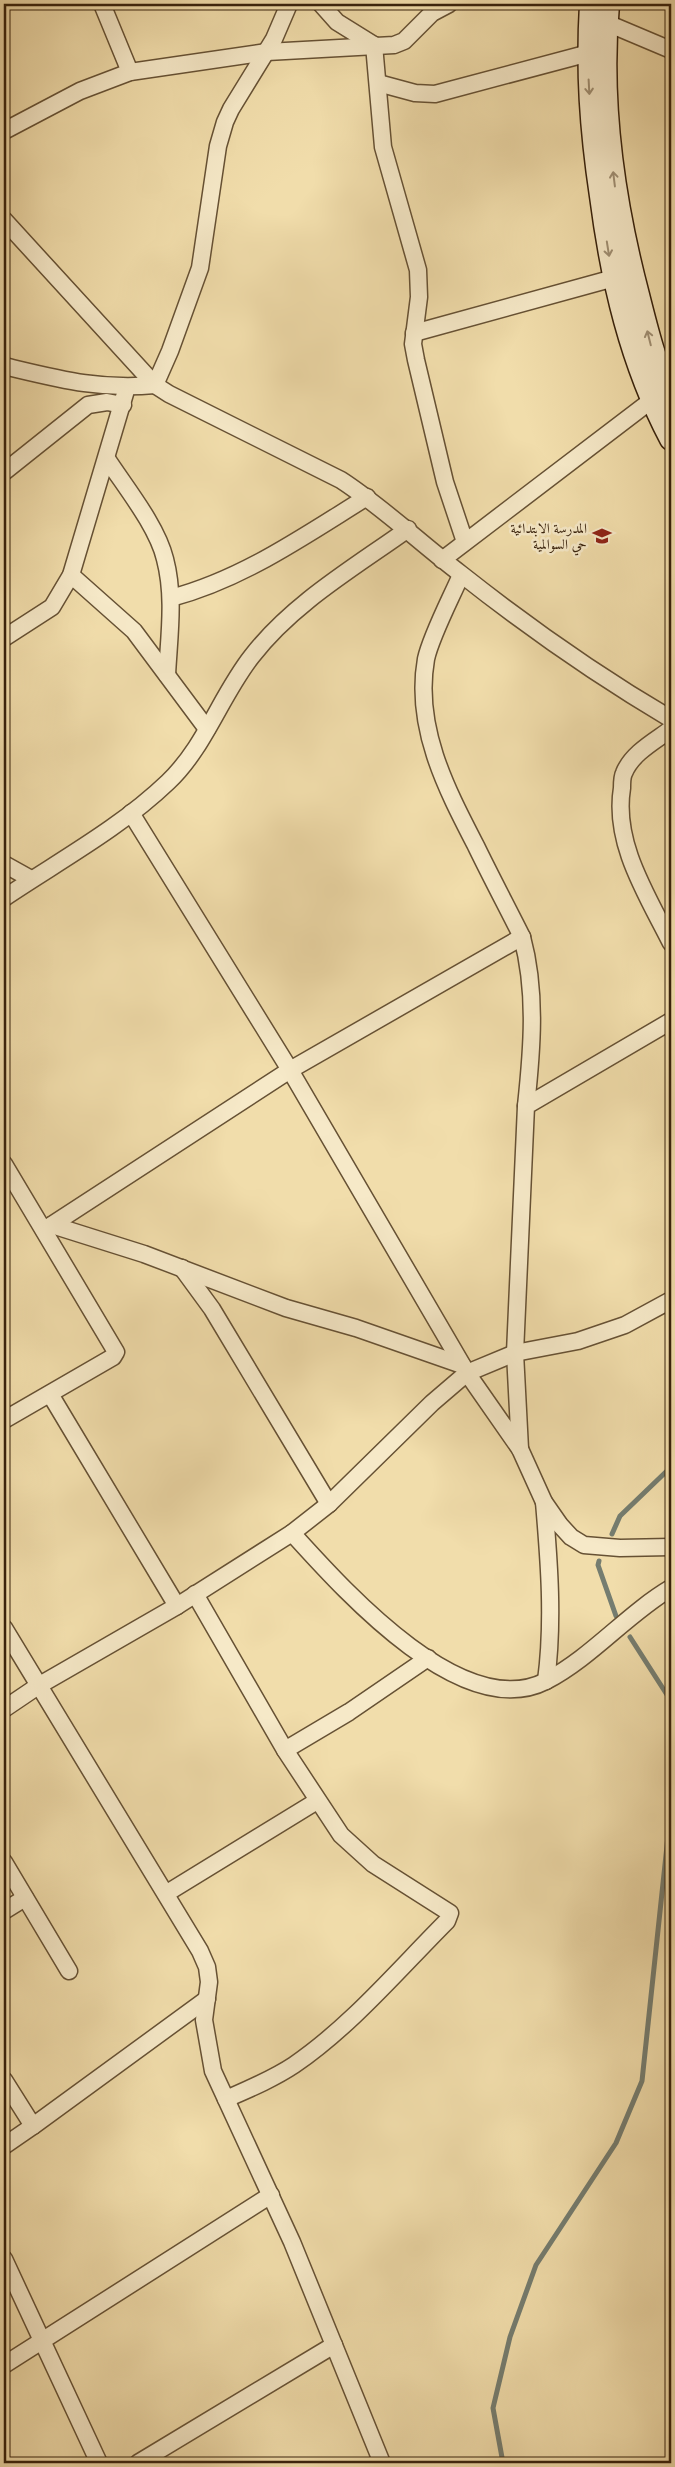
<svg xmlns="http://www.w3.org/2000/svg" width="675" height="2467" font-family="'Libre Caslon Text',Amiri,serif">
	<style>
		.lines { fill: none; stroke-linecap: round; stroke-linejoin: round }
		.stream { stroke: #757d70; stroke-width: 5 }
		.street-casing { stroke: #665134; stroke-width: 19 }
		.secondary-casing { stroke: #38220c; stroke-width: 25 }
		.street { stroke: #f6e9c8; stroke-width: 16 }
		.secondary { stroke: #f6e9c8; stroke-width: 22 }
		.oneway { stroke: #a08f73 }
		.labels { text-anchor: middle; stroke-width: 5; stroke-linejoin: round; paint-order: stroke }
		.poi-label { font-size: 14px; fill: #38220c; stroke: #f6e9c8; text-anchor: end }
	</style>
	<rect width="100%" height="100%" fill="#f1ddab"/>
	<filter id="stains"><feTurbulence type="fractalNoise" baseFrequency=".004" numOctaves="4"/><feColorMatrix values="0 0 0 0 .2 0 0 0 0 .09 0 0 0 0 .02 0 0 0 .5 -.17"/></filter>
	<radialGradient id="worn" r=".72"><stop offset=".6" stop-color="#630" stop-opacity="0"/><stop offset="1" stop-color="#630" stop-opacity=".3"/></radialGradient>
	<g class="lines">
		<g class="stream">
			<polyline points="612,1534 620,1516 671,1467"/>
			<polyline points="599,1561 598,1565 616,1616"/>
			<polyline points="630,1637 671,1701"/>
			<polyline points="503,2463 493,2408 510,2337 536,2265 616,2143 642,2081 671,1808"/>
		</g>
		<g class="street-casing">
			<g id="street">
				<polyline points="102,4 130,72"/>
				<polyline points="321,4 337,22 374,45"/>
				<polyline points="607,23 671,50"/>
				<polyline points="374,45 383,147 418,270 419,297 413,344 416,360 445,482 465,542"/>
				<polyline points="378,83 415,93 435,94 589,53"/>
				<polyline points="4,131 80,91 130,72 267,52 394,45 404,41 432,13 449,4"/>
				<path d="M4 220 155 385 169 394 341 480C384 508 420 543 461 574 528 627 598 676 671 719"/>
				<polyline points="414,333 614,278"/>
				<path d="M4 366C59 379 98 390 155 385L170 351 200 268 218 146 225 122 231 109 274 39 289 4"/>
				<path d="M107 459C126 488 157 526 165 559 175 597 169 636 167 675"/>
				<polyline points="4,472 88,405 107,402 123,405"/>
				<polyline points="442,560 661,393"/>
				<polyline points="71,575 134,631 207,729"/>
				<path d="M461 575C451 598 431 636 426 659 414 727 446 788 476 846 491 877 507 907 522 937 537 992 532 1050 526 1106"/>
				<path d="M171 598C243 579 304 536 367 497"/>
				<polyline points="4,638 52,607 71,575 127,387"/>
				<path d="M671 729C655 741 632 753 624 773 622 777 622 783 622 788 613 843 647 895 671 943"/>
				<polyline points="131,813 290,1070 467,1373 520,1449 544,1502 560,1525 571,1537 584,1545 620,1548 671,1547"/>
				<polyline points="4,864 31,879"/>
				<path d="M4 898C59 861 120 828 168 782 205 747 221 695 252 656 293 603 355 567 408 529"/>
				<polyline points="4,1164 116,1352 113,1357 4,1420"/>
				<polyline points="52,1225 144,1254 286,1308 356,1328 462,1365"/>
				<polyline points="44,1230 290,1070 522,937"/>
				<polyline points="182,1268 212,1309 329,1504"/>
				<polyline points="50,1394 177,1606"/>
				<polyline points="520,1449 515,1353 526,1106 671,1021"/>
				<path d="M544 1502C549 1560 554 1622 546 1681"/>
				<path d="M292 1533C342 1588 462 1724 546 1681 592 1657 627 1614 671 1588"/>
				<path d="M195 1594 285 1750 341 1835 373 1864 450 1913 447 1921C398 1970 351 2026 294 2065 273 2079 249 2089 226 2099"/>
				<polyline points="4,1628 200,1951 207,1967 209,1982 204,2020 213,2071 292,2242 382,2463"/>
				<polyline points="4,1709 38,1686 177,1606 292,1533 329,1504 432,1403 467,1373 515,1353 578,1341 625,1325 671,1300"/>
				<polyline points="285,1750 349,1712 428,1658"/>
				<polyline points="4,1862 69,1971"/>
				<polyline points="167,1893 317,1801"/>
				<polyline points="4,1911 25,1898"/>
				<polyline points="4,2080 33,2126 207,1999"/>
				<polyline points="4,2146 33,2126"/>
				<polyline points="4,2259 99,2463"/>
				<polyline points="4,2365 271,2195"/>
				<polyline points="138,2463 334,2345"/>
			</g>
		</g>
		<g class="secondary-casing">
			<g id="secondary">
				<path d="M591 4C587 71 591 129 601 196 612 281 631 363 671 439"/>
				<path d="M608 4C599 101 613 200 638 295 647 331 656 366 671 400"/>
			</g>
		</g>
		<use href="#street" class="street"/>
		<use href="#secondary" class="secondary"/>
	</g>
	<defs><path id="oneway-shaft" d="M-6 0H5M1.5-3L5.5 0L1.5 3" fill="none" stroke-width="1.6" stroke-linecap="round" stroke-linejoin="round" transform="scale(1.25)"/></defs>
	<g class="oneway">
		<use href="#oneway-shaft" transform="translate(589 87) rotate(87)"/>
		<use href="#oneway-shaft" transform="translate(614 179) rotate(-97)"/>
		<use href="#oneway-shaft" transform="translate(608 249) rotate(81)"/>
		<use href="#oneway-shaft" transform="translate(649 338) rotate(-104)"/>
	</g>
	<defs>
		<g id="school-bare" transform="scale(1.5)"><path d="M0-5L7-2L0 1L-7-2ZM-4 1L0 2.5L4 1V4Q0 6-4 4Z" fill="#8f2418" stroke="#f6e9c8" stroke-width="2.5" paint-order="stroke"/></g>
	</defs>
	<g fill-rule="evenodd">
		<use href="#school-bare" x="602" y="536"/>
	</g>
	<g class="labels">
		<g class="poi-label">
			<text x="587" y="533">المدرسة الابتدائية<tspan x="587" dy="16">حي السوالمية</tspan></text>
		</g>
	</g>
	<rect width="675" height="2467" fill="none" stroke="#f1ddab" stroke-width="20"/>
	<rect x="5" y="5" width="665" height="2457" fill="none" stroke="#38220c" stroke-width="2.5"/>
	<rect x="10" y="10" width="655" height="2447" fill="none" stroke="#38220c"/>
	<rect width="100%" height="100%" filter="url(#stains)"/>
	<rect width="100%" height="100%" fill="url(#worn)"/>
</svg>
